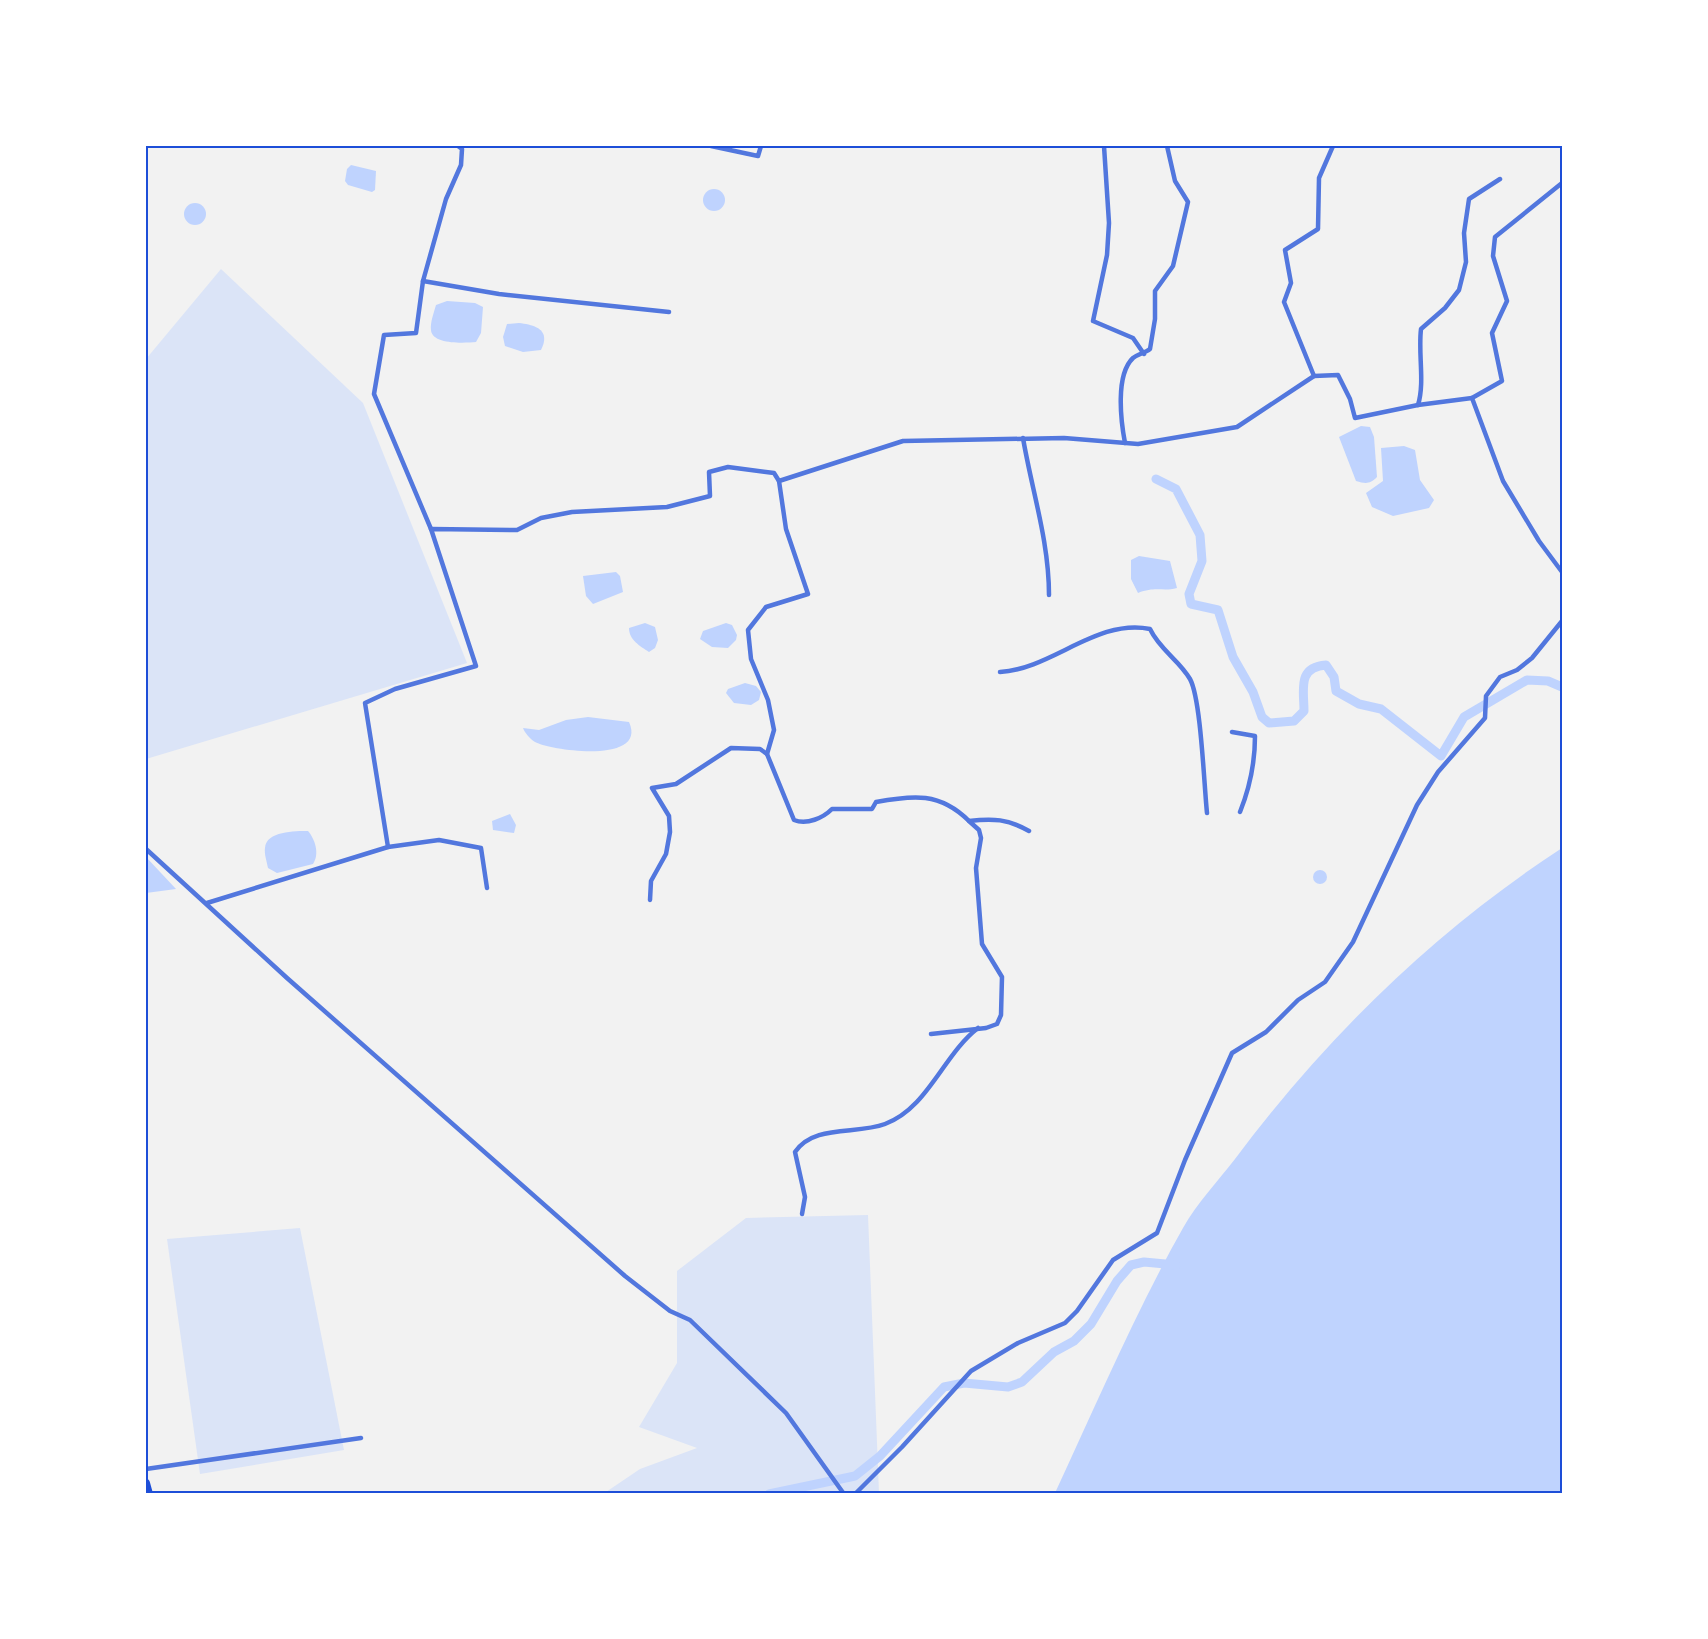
<svg xmlns="http://www.w3.org/2000/svg" width="1708" height="1639" font-family="Arial,sans-serif">
	<style>
		.green { fill: #dbe4f7 }
		.water { fill: #bfd3fe }
		.lines { fill: none; stroke-linecap: round; stroke-linejoin: round }
		.canal { stroke: #bfd3fe; stroke-width: 9 }
		.minor { stroke: #5277de; stroke-width: 4.5 }
		.trunk { stroke: #1d4ed8; stroke-width: 8 }
		.neatline { fill: none; stroke: #1d4ed8; stroke-width: 2 }
	</style>
	<rect width="100%" height="100%" fill="#f2f2f2"/>
	<g class="green">
		<polygon points="221,269 363,403 467,663 146,759 146,359"/>
		<polygon points="868,1215 879,1493 603,1494 640,1469 697,1448 639,1427 677,1363 677,1271 746,1218"/>
		<polygon points="300,1228 344,1450 200,1474 167,1239"/>
	</g>
	<g class="water">
		<polygon points="351,165 376,171 375,190 372,192 348,185 345,181 347,169"/>
		<circle cx="714" cy="200" r="11"/>
		<circle cx="195" cy="214" r="11"/>
		<path d="M447 301 475 303 483 307 481 333 476 342C465 343 432 345 431 330 430 323 434 312 436 305Z"/>
		<path d="M519 323C536 325 551 330 541 350L523 352 505 346 503 337 507 324Z"/>
		<path d="M1361 426 1370 427 1374 437 1377 477C1370 484 1366 484 1356 481L1339 437Z"/>
		<polygon points="1404,446 1415,450 1420,480 1434,500 1429,508 1393,516 1372,507 1366,493 1383,481 1381,448"/>
		<path d="M1139 556 1170 561 1177 588C1163 592 1156 586 1138 593L1131 579V560Z"/>
		<polygon points="616,572 620,576 623,592 593,604 586,596 583,576"/>
		<path d="M645 623 655 627 658 640 655 648 649 652C640 646 629 640 629 628Z"/>
		<polygon points="726,623 732,625 737,635 736,640 728,648 712,647 700,639 703,631"/>
		<polygon points="745,683 756,686 761,692 759,700 751,705 734,703 726,693 728,689"/>
		<path d="M588 717 629 722C648 764 552 751 535 742 530 739 525 733 523 728L539 730 566 720Z"/>
		<polygon points="510,814 516,825 514,833 493,830 492,821"/>
		<path d="M308 831C315 839 320 854 313 864L277 873 268 868C267 862 264 854 265 848 266 831 295 831 308 831Z"/>
		<path d="M1562 848V1493H1055C1096 1405 1135 1313 1183 1228 1197 1203 1218 1181 1235 1159 1325 1038 1436 930 1562 848Z"/>
		<polygon points="146,857 176,889 146,893"/>
		<circle cx="1320" cy="877" r="7"/>
	</g>
	<g class="lines">
		<g class="canal">
			<path d="M1156 479 1176 489 1200 535 1202 561 1189 594 1191 604 1218 610 1233 657 1253 692 1262 717 1269 723 1294 721 1304 711C1304 690 1297 667 1326 665L1334 677 1336 691 1359 704 1381 709 1441 756 1464 717 1527 680 1548 681 1562 687"/>
			<polyline points="769,1494 855,1476 880,1456 944,1387 964,1383 1008,1387 1022,1382 1054,1352 1074,1341 1091,1324 1117,1281 1131,1265 1144,1262 1176,1265"/>
		</g>
		<g class="minor">
			<polyline points="711,146 758,156 761,146"/>
			<polyline points="1104,146 1109,223 1107,255 1093,321 1133,338 1144,354"/>
			<polyline points="1562,183 1495,237 1493,256 1507,301 1492,333 1502,381 1472,398 1503,481 1539,541 1562,572"/>
			<polyline points="423,281 446,199 461,165 462,149 458,146"/>
			<polyline points="1314,376 1338,375 1350,399 1355,418 1418,405 1472,398"/>
			<path d="M1418 405C1425 382 1418 354 1421 329L1445 308 1459 290 1466 262 1464 233 1469 199 1500 179"/>
			<path d="M1023 438C1032 491 1049 541 1049 595"/>
			<path d="M1125 443C1121 422 1115 375 1133 358 1138 354 1145 353 1150 349L1155 319V291L1173 266 1188 202 1175 181 1167 146"/>
			<polyline points="431,529 374,394 384,335 416,333 423,281 499,294 669,312"/>
			<path d="M1000 672C1052 669 1097 618 1150 629 1160 650 1179 660 1190 679 1201 699 1204 785 1207 813"/>
			<path d="M1232 732 1255 736C1255 763 1250 787 1240 812"/>
			<polyline points="767,754 774,730 768,700 751,659 748,630 766,607 808,594 786,529 779,481 903,441 1064,438 1138,444 1237,427 1314,376 1284,302 1291,283 1285,250 1318,229 1319,178 1333,146"/>
			<polyline points="388,847 365,703 395,689 476,666 431,529 517,530 541,518 572,512 667,507 710,496 709,472 728,467 774,473 779,481"/>
			<polyline points="146,849 287,978 625,1276 670,1311 690,1320 786,1413 844,1494"/>
			<path d="M650 900 651 881 666 854 670 832 669 816 652 788 676 784 731 748 760 749 767 754 794 820C807 825 823 818 832 809H872L876 802C913 795 940 792 969 821 993 818 1008 819 1029 831"/>
			<polyline points="207,903 388,847 439,840 481,848 487,888"/>
			<polyline points="931,1034 986,1028 997,1024 1001,1015 1002,977 982,944 976,868 981,838 979,830 969,821"/>
			<path d="M802 1214 805 1197 795 1152C814 1124 856 1135 885 1124 928 1108 943 1055 978 1028"/>
			<polyline points="146,1469 361,1438"/>
			<polyline points="855,1494 902,1447 971,1371 1018,1343 1065,1323 1077,1311 1113,1260 1157,1233 1185,1160 1232,1053 1266,1032 1298,1000 1325,982 1353,942 1417,805 1438,772 1485,718 1486,696 1500,677 1517,670 1532,658 1562,621"/>
		</g>
		<polyline class="trunk" points="146,1483 149,1494"/>
	</g>
	<rect width="1708" height="1639" fill="none" stroke="#ffffff" stroke-width="294"/>
	<rect x="147" y="147" width="1414" height="1345" class="neatline"/>
</svg>
